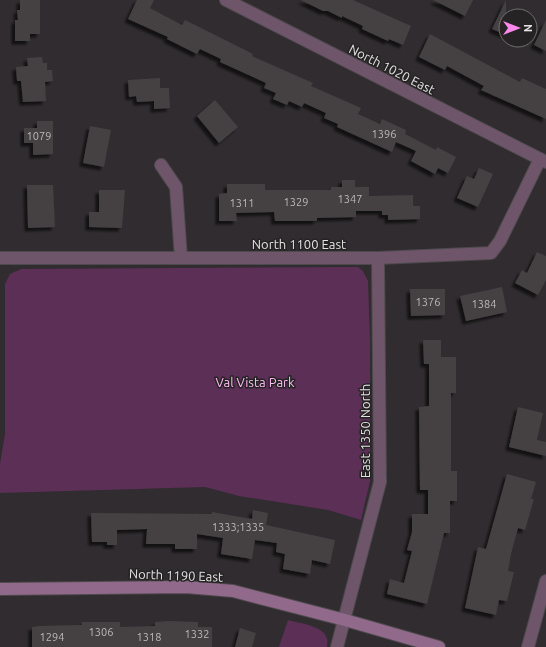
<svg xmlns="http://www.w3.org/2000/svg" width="546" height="647" font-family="Ubuntu,sans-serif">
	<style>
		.green { fill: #5b2f56 }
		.building { fill: #444043; filter: url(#shadow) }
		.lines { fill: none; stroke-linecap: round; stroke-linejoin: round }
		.street-casing { stroke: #4d494c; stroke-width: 14 }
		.secondary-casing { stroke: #4d494c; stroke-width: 14 }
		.street { stroke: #6e556a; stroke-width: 12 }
		.secondary { stroke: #91698b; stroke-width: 12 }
		.labels { text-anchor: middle; stroke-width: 3; stroke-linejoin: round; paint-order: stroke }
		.number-label { font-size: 11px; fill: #bcb9bb }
		.street-label { font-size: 13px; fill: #e4e1e3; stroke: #262325 }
		.park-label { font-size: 13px; fill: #ffbcf5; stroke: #262325 }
	</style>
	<defs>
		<filter id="shadow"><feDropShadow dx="-3.5" dy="3.5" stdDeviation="1" flood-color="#0009"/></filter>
	</defs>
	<rect width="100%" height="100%" fill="#302c2f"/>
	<g class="green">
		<polygon points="358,267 363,271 368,281 370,340 370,481 361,520 328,510 239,496 205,487 0,493 0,464 5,434 5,284 10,274 21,269"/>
		<path d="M288 620C302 624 332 626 327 647H279Z"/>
	</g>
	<g class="building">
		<polygon points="20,0 40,0 40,34 30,34 30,41 15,41 15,20 18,20 17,10 20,10"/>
		<polygon points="137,0 154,0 150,8 161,14 182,25 185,20 253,54 252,56 313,83 311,86 361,108 358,114 380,124 382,119 406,130 405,134 436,150 437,147 456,157 448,173 438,168 435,174 411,161 416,151 396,142 392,152 337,127 338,124 324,118 326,113 304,103 302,107 289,101 287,105 273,99 276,93 264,88 266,83 220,62 221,59 200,49 197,54 167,39 168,37 128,19"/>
		<polygon points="301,0 353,0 411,26 403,45 389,39 388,41 362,29 363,26 342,16 342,18 328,11 323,11"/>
		<polygon points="433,0 473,0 465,16"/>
		<polygon points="506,0 506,35 492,29"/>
		<polygon points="546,20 546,51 534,45"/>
		<polygon points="430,34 520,82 522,78 546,89 546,119 481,90 484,86 447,66 445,70 419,57"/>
		<polygon points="42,57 43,63 47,63 47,70 52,70 53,81 45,82 46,101 23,102 21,81 17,81 16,67 28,66 27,58"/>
		<polygon points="160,78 160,88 169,88 170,108 154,109 154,101 137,102 136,96 129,97 128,80"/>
		<polygon points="215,100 238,127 219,143 197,116"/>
		<polygon points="37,121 53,121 53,154 33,155 33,143 24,143 24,128 37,128"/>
		<polygon points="90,126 111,130 104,167 83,163"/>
		<polygon points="479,168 493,174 478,207 457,198 467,176 474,179"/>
		<polygon points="342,180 355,180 355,187 369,187 369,196 413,195 413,206 420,206 420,219 388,220 388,215 382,215 382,211 356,211 356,217 317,218 317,221 275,221 274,212 236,213 237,221 219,221 219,194 227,193 227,184 265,184 265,190 331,190 331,187 342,187"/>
		<polygon points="27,185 53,185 55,227 28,228"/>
		<polygon points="99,190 125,190 122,228 89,227 89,212 99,212"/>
		<polygon points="537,252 546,256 546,280 538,295 515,283 522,270 527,273"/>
		<polygon points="502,287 507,312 466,321 460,296"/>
		<polygon points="410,289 445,289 445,315 411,316"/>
		<polygon points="423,340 441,340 441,357 456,357 456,393 451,393 451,471 457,471 457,501 450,501 450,533 444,533 427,604 387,594 390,579 404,583 412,551 407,550 412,532 412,514 428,514 428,490 420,490 419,407 429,406 429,364 424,364"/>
		<polygon points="518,407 543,413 537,440 546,442 546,456 509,447"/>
		<polygon points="507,474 536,482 531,499 534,499 525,530 518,528 511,554 508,571 514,572 507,601 499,600 496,615 465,608 478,547 486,549"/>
		<polygon points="253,510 268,513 266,525 335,540 330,564 312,560 310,574 283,569 285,554 276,552 277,543 255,540 252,559 221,554 223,538 197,534 197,549 175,549 175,544 146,544 147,529 117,530 117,545 107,545 107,542 92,542 91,513 212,514 212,512 252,519"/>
		<polygon points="169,621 198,622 198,627 212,627 212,647 32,647 32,627 40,626 82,625 82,622 120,622 120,627 155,626 155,622"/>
		<polygon points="240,628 256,633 252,647 235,647"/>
	</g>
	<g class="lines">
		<g class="street-casing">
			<g id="street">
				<polyline points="226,0 546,162"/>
				<polyline points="161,165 176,187 181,258"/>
				<polyline points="0,258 378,258 491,253 500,241 540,159"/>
				<polyline points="337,647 380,482 378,258"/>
				<polyline points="528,647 546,581"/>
			</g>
		</g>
		<g class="secondary-casing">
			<polyline id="secondary" points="0,589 186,587 233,591 345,620 439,647"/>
		</g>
		<use href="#street" class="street"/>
		<use href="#secondary" class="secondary"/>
	</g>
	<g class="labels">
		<g class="number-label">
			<text x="384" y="138">1396</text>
			<text x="39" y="140">1079</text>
			<text x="350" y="203">1347</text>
			<text x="296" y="206">1329</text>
			<text x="242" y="207">1311</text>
			<text x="428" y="306">1376</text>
			<text x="484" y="308">1384</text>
			<text x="238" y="531">1333;1335</text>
			<text x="101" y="636">1306</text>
			<text x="197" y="638">1332</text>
			<text x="52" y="641">1294</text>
			<text x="149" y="641">1318</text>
		</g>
		<g class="street-label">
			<text transform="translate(392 69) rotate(27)" y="5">North 1020 East</text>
			<text x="299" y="249">North 1100 East</text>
			<text transform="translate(365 431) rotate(-90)" y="5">East 1350 North</text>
			<text transform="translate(176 575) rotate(2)" y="5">North 1190 East</text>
		</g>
		<g class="park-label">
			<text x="255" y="387">Val Vista Park</text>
		</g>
	</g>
	<g transform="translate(518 28) rotate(90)"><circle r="19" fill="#262325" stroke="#726f71"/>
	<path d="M0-3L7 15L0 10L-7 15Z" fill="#f888ea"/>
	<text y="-6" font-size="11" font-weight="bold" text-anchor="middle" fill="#e4e1e3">N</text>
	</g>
</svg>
